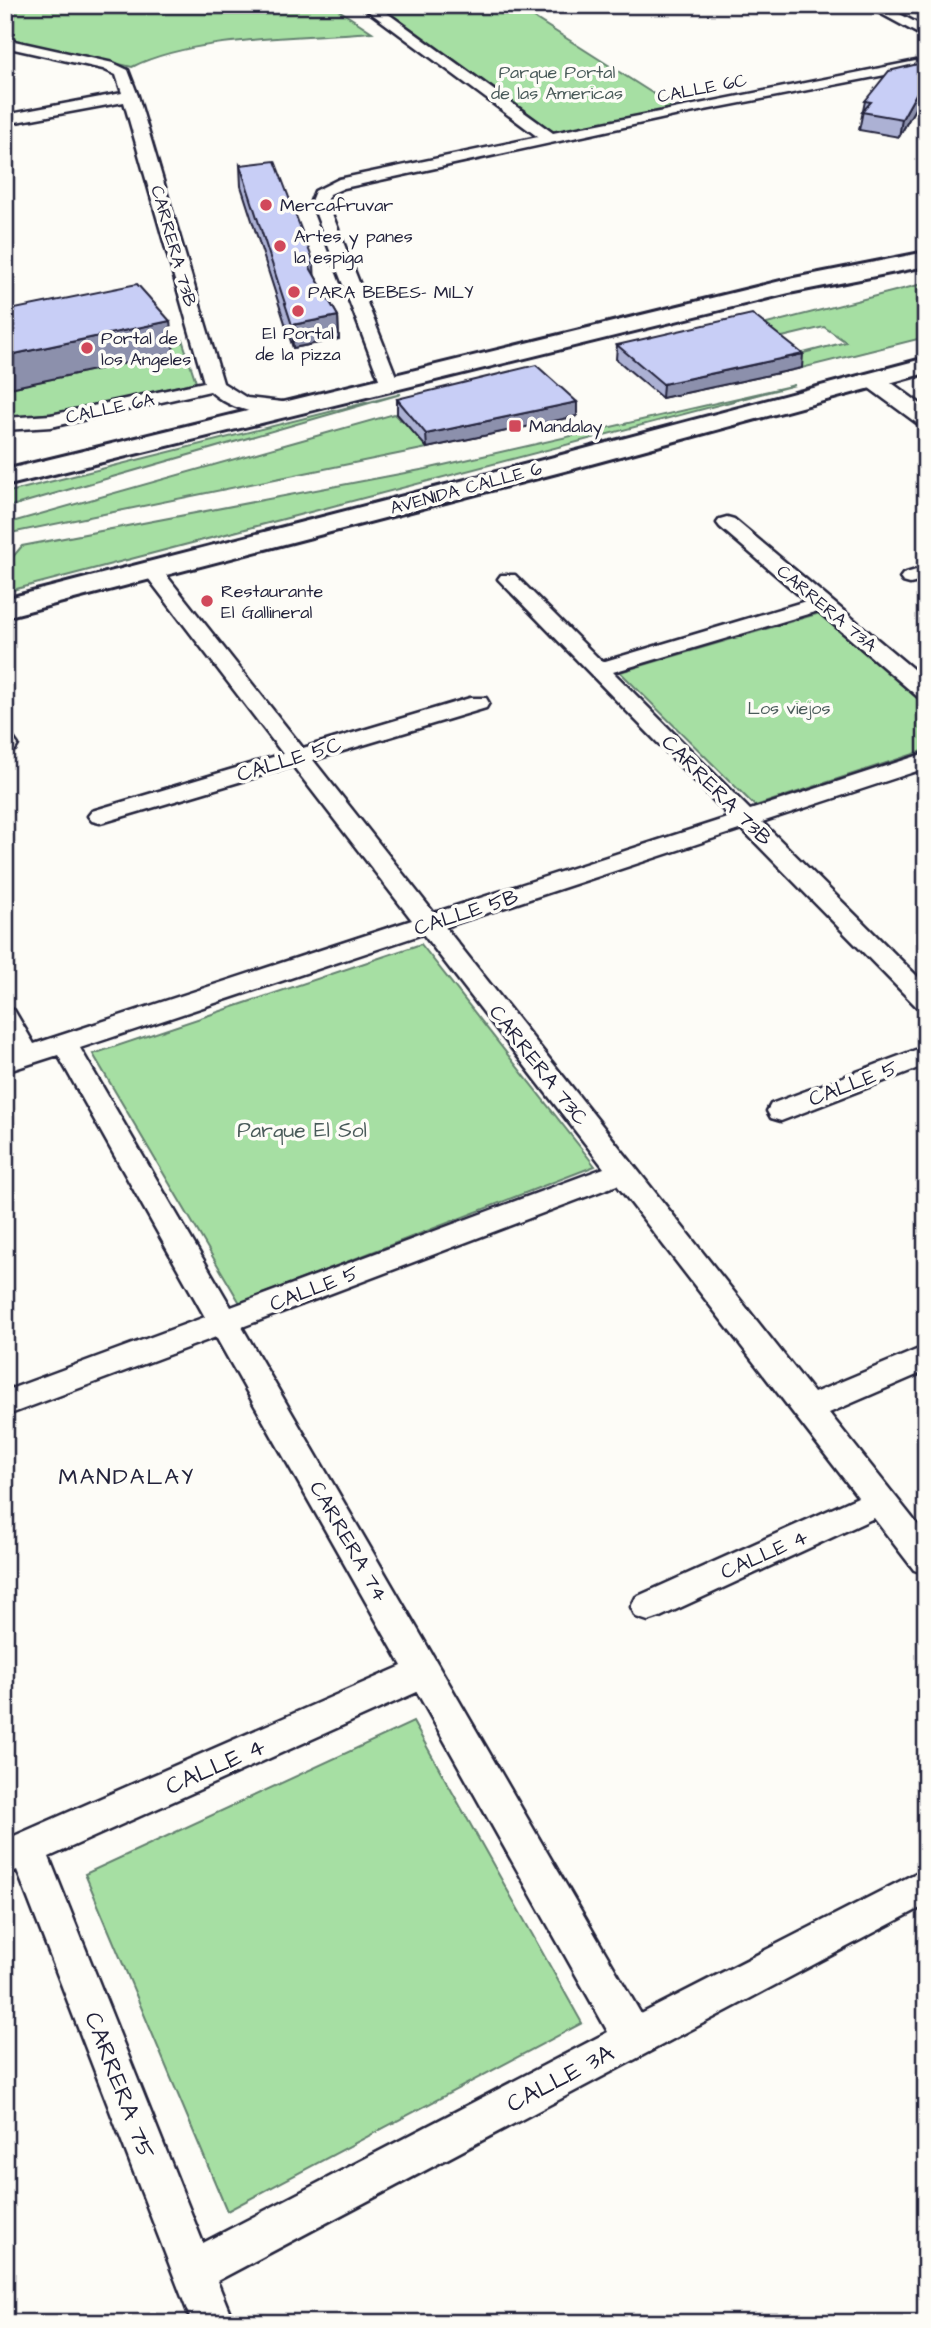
<svg xmlns="http://www.w3.org/2000/svg" width="931" height="2328" font-family="'Architects Daughter',sans-serif">
	<style>
		.green { fill: #a6dfa3; stroke: #64806f; stroke-width: 2 }
		.lines { fill: none; stroke-linecap: round; stroke-linejoin: round }
		.minor-casing { stroke: #22223b; stroke-width: 5 }
		.tertiary-casing { stroke: #22223b; stroke-width: 5 }
		.trunk-casing { stroke: #22223b; stroke-width: 6 }
		.minor { fill: #fdfcf7; fill-rule: evenodd }
		.tertiary { fill: #fdfcf7; fill-rule: evenodd }
		.trunk { fill: #fdfcf7; fill-rule: evenodd }
		.wall { fill: #acb1d4; stroke: #22223b; stroke-width: 2 }
		.shaded-wall { fill: #8c90ac; stroke: #22223b; stroke-width: 2 }
		.building { fill: #c8cef6; stroke: #22223b; stroke-width: 2 }
		.poi-dot { fill: #d1495b; stroke: #fdfcf7; stroke-width: 2.5 }
		.labels { text-anchor: middle; stroke-width: 7; stroke-linejoin: round; paint-order: stroke }
		.far-park-label { font-size: 18px; fill: #4a5b5a; stroke: #fdfcf7 }
		.far-street-label { font-size: 18px; fill: #22223b; stroke: #fdfcf7 }
		.far-poi-label { font-size: 18px; fill: #22223b; stroke: #fdfcf7; text-anchor: start }
		.street-label { font-size: 21px; fill: #22223b; stroke: #fdfcf7 }
		.park-label { font-size: 21px; fill: #4a5b5a; stroke: #fdfcf7 }
		.neighbourhood-label { font-size: 23px; letter-spacing: 2px; fill: #22223b; stroke: #fdfcf7 }
		.near-street-label { font-size: 24px; fill: #22223b; stroke: #fdfcf7 }
	</style>
	<rect width="100%" height="100%" fill="#fdfcf7"/>
	<filter id="ink" filterUnits="userSpaceOnUse"><feTurbulence type="fractalNoise" baseFrequency=".0143" numOctaves="2"/><feDisplacementMap in="SourceGraphic" scale="14" xChannelSelector="R" yChannelSelector="G"/><feConvolveMatrix kernelMatrix="1 2 1 2 8 2 1 2 1" color-interpolation-filters="sRGB"/></filter>
	<g filter="url(#ink)">
		<g class="green">
			<path d="M5 5H153V11L228 5H331L372 32C302 38 193 36 132 67L5 38Z"/>
			<polygon points="379,5 514,5 671,105 668,110 554,132"/>
			<polygon points="926,283 926,337 802,368 795,362 780,359 846,342 824,327 761,342 751,328"/>
			<polygon points="182,339 196,382 64,412 5,418 5,389 173,353 165,343"/>
			<polygon points="795,385 5,592 5,566 22,546 426,469"/>
			<polygon points="401,394 15,505 5,508 5,493"/>
			<polygon points="394,414 400,420 407,418 427,448 11,533 5,527 5,524"/>
			<polygon points="820,613 926,704 926,750 755,806 620,672"/>
			<polygon points="421,944 595,1166 240,1303 93,1054"/>
			<polygon points="413,1722 582,2023 227,2211 85,1874"/>
		</g>
		<g class="lines">
			<g class="minor-casing">
				<g id="minor">
					<polygon points="360,5 376,5 553,133 926,59 926,67 679,115 344,188 330,194 327,201 399,384 390,389 381,384 311,201 315,191 339,179 538,137"/>
					<polygon points="865,5 883,5 926,28 926,38"/>
					<path d="M5 39 113 63 128 70 138 96 223 383 247 398 299 404 301 408 299 412C271 419 231 411 210 391L51 427 5 430V418L51 415 204 382 124 102 5 124V115L122 93 116 75 103 69 5 47Z"/>
					<path d="M727 517 734 519 926 680V699L918 697 818 611 613 672 750 810 926 753V768L762 822 926 985V1010L917 1007 742 829 445 927 814 1393 926 1346V1371L829 1413 926 1535V1574L914 1570 874 1518 660 1617 648 1621 636 1617 631 1607 636 1597 858 1497 617 1185 242 1327 641 2014 926 1868V1905L217 2281 234 2323H192L17 1870 5 1875V1840L402 1666 216 1337 5 1416V1391L205 1317 58 1055 5 1072V1053L12 1051 5 1040V1007L14 1010 34 1044 412 920 293 766 108 821 100 823 92 821 88 816 92 811 283 754 145 574 142 570 145 566H159L303 748 470 698H486L489 703 486 708 313 760 434 913 730 817 498 579 501 575H515L602 662 806 601 720 527 717 523 720 519ZM423 934 604 1168 231 1307 80 1048ZM417 1692 608 2032 203 2243 49 1857Z"/>
					<polygon points="926,567 926,580 910,584 903,582 900,578 903,574"/>
					<polygon points="5,736 13,738 18,745 15,750 5,751"/>
					<polygon points="926,1046 926,1065 781,1121 771,1118 767,1111 771,1104"/>
				</g>
			</g>
			<g class="tertiary-casing">
				<polygon id="tertiary" points="873,373 881,375 926,408 926,426 918,424 865,385 862,380 865,375"/>
			</g>
			<g class="trunk-casing">
				<g id="trunk">
					<polygon points="926,252 926,266 789,293 5,486 5,470 789,279"/>
					<polygon points="926,358 926,373 576,468 5,617 5,599 558,456"/>
				</g>
			</g>
			<use href="#minor" class="minor"/>
			<use href="#tertiary" class="tertiary"/>
			<use href="#trunk" class="trunk"/>
		</g>
		<g class="wall">
			<polygon points="926,62 926,89 899,137 859,130 865,101"/>
			<polygon points="240,165 315,276 338,316 339,339 293,348 241,186"/>
			<polygon points="617,345 802,368 662,398 616,359"/>
			<polygon points="397,399 577,416 427,448 397,414"/>
		</g>
		<g class="shaded-wall">
			<polygon points="926,76 926,89 899,137 902,119"/>
			<polygon points="314,263 315,285 308,264"/>
			<polygon points="338,316 339,339 293,348 292,325"/>
			<polygon points="170,321 174,353 5,389 5,356"/>
			<polygon points="803,354 802,368 662,398 663,384"/>
			<polygon points="577,402 577,416 427,448 426,434"/>
		</g>
		<g class="building">
			<polygon points="926,62 926,76 902,119 862,112 871,102 865,101 889,71"/>
			<polygon points="275,161 314,263 308,264 338,316 292,325 240,165"/>
			<polygon points="137,284 170,321 5,356 5,311"/>
			<polygon points="752,314 803,354 663,384 617,345"/>
			<polygon points="536,365 577,402 426,434 397,399"/>
		</g>
	</g>
	<g class="poi-dot">
		<circle cx="266" cy="205" r="7"/>
		<circle cx="280" cy="246" r="7"/>
		<circle cx="294" cy="292" r="7"/>
		<circle cx="298" cy="311" r="7"/>
		<circle cx="87" cy="348" r="7"/>
		<rect x="508" y="419" width="14" height="14" rx="3.5"/>
		<circle cx="207" cy="601" r="7"/>
	</g>
	<g class="labels">
		<g class="far-park-label">
			<text x="557" y="78">Parque Portal<tspan x="557" dy="21">de las Americas</tspan></text>
			<text x="789" y="714">Los viejos</text>
		</g>
		<g class="far-street-label">
			<text transform="translate(702 88) rotate(-11)" y="6">CALLE 6C</text>
			<text transform="translate(174 246) rotate(74)" y="6">CARRERA 73B</text>
			<text transform="translate(110 408) rotate(-12)" y="6">CALLE 6A</text>
			<text transform="translate(466 488) rotate(-15)" y="6">AVENIDA CALLE 6</text>
			<text transform="translate(827 608) rotate(40)" y="6">CARRERA 73A</text>
		</g>
		<g class="far-poi-label">
			<text x="280" y="211">Mercafruvar</text>
			<text x="294" y="242">Artes y panes<tspan x="294" dy="21">la espiga</tspan></text>
			<text x="308" y="298">PARA BEBES- MILY</text>
			<text x="298" y="339" text-anchor="middle">El Portal<tspan x="298" dy="21">de la pizza</tspan></text>
			<text x="101" y="344">Portal de<tspan x="101" dy="21">los Angeles</tspan></text>
			<text x="529" y="432">Mandalay</text>
			<text x="221" y="597">Restaurante<tspan x="221" dy="21">El Gallineral</tspan></text>
		</g>
		<g class="street-label">
			<text transform="translate(289 759) rotate(-17)" y="7">CALLE 5C</text>
			<text transform="translate(717 790) rotate(45)" y="7">CARRERA 73B</text>
			<text transform="translate(466 912) rotate(-18)" y="7">CALLE 5B</text>
			<text transform="translate(539 1065) rotate(52)" y="7">CARRERA 73C</text>
			<text transform="translate(853 1083) rotate(-21)" y="7">CALLE 5</text>
			<text transform="translate(314 1288) rotate(-21)" y="7">CALLE 5</text>
			<text transform="translate(349 1541) rotate(60)" y="7">CARRERA 74</text>
			<text transform="translate(764 1554) rotate(-24)" y="7">CALLE 4</text>
		</g>
		<g class="park-label">
			<text x="302" y="1137">Parque El Sol</text>
		</g>
		<g class="neighbourhood-label">
			<text x="127" y="1484">MANDALAY</text>
		</g>
		<g class="near-street-label">
			<text transform="translate(215 1766) rotate(-24)" y="8">CALLE 4</text>
			<text transform="translate(560 2078) rotate(-28)" y="8">CALLE 3A</text>
			<text transform="translate(120 2085) rotate(69)" y="8">CARRERA 75</text>
		</g>
	</g>
	<rect width="931" height="2328" fill="none" stroke="#fdfcf7" stroke-width="28"/>
	<rect x="14" y="14" width="903" height="2300" fill="none" stroke="#22223b" stroke-width="2.5" filter="url(#ink)"/>
</svg>
